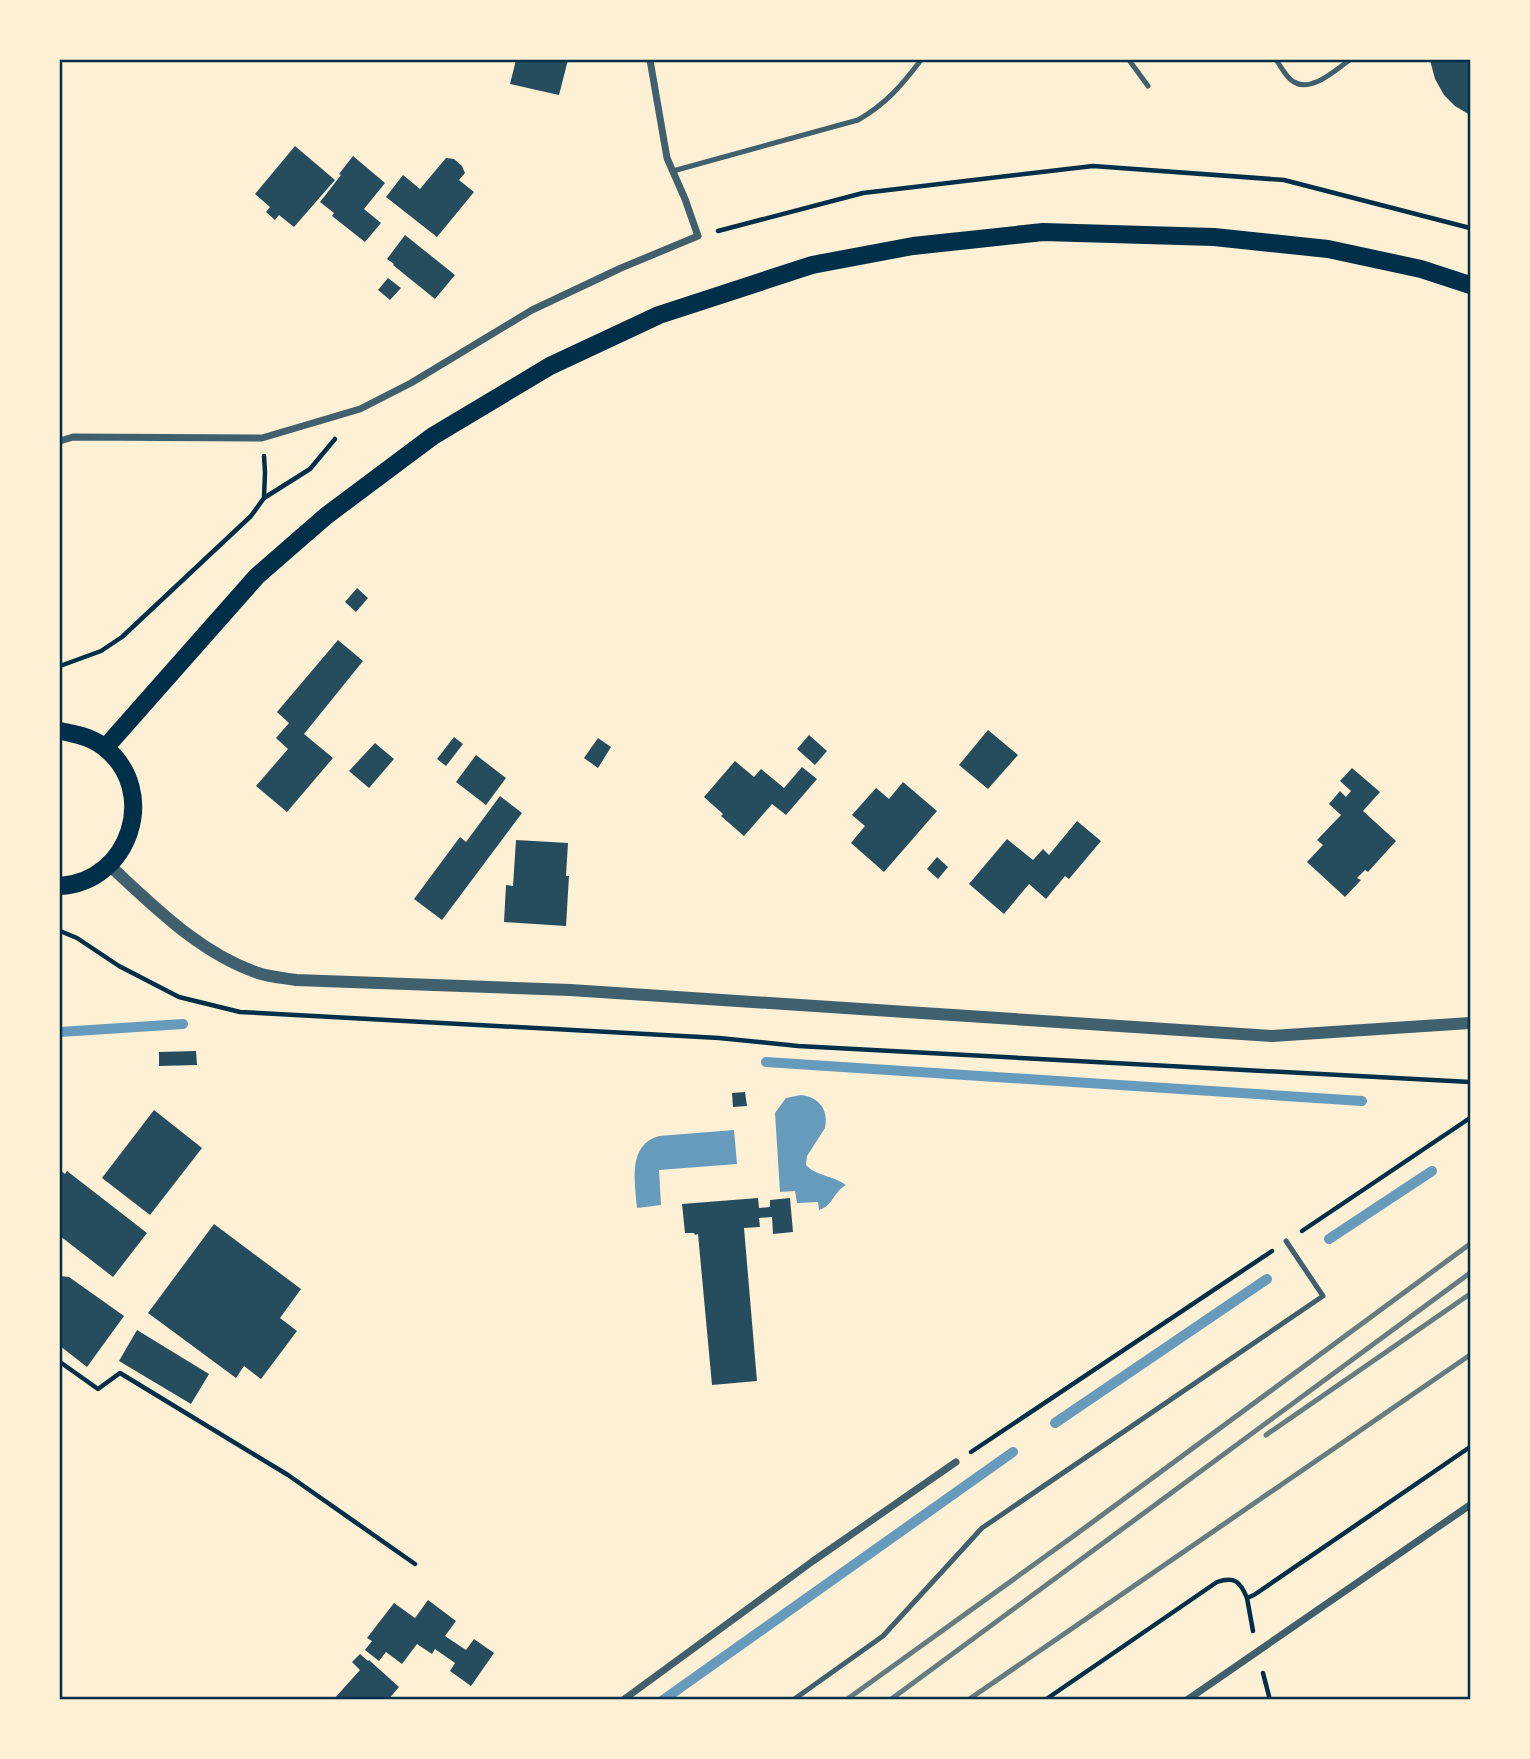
<svg xmlns="http://www.w3.org/2000/svg" width="1530" height="1759" font-family="'Noto Sans',sans-serif">
	<style>
		.water { fill: #669bbc }
		.lines { fill: none; stroke-linecap: round; stroke-linejoin: round }
		.stream { stroke: #669bbc; stroke-width: 10 }
		.building { fill: #264d5e }
		.path { stroke: #003049; stroke-width: 4.5 }
		.service { stroke: #3f606c; stroke-width: 5 }
		.minor { stroke: #3f606c; stroke-width: 7 }
		.tertiary { stroke: #3f606c; stroke-width: 12 }
		.primary { stroke: #003049; stroke-width: 18 }
		.rail { stroke: #657d81; stroke-width: 5 }
		.neatline { fill: none; stroke: #003049; stroke-width: 2.5 }
	</style>
	<rect width="100%" height="100%" fill="#fdf0d5"/>
	<g class="water">
		<path d="M801 1095C819 1097 829 1110 825 1128L807 1156 806 1165C816 1176 834 1176 846 1185 834 1191 833 1206 819 1210L818 1202 797 1203 795 1191 780 1192 775 1113 786 1098Z"/>
		<path d="M734 1130 737 1164 659 1170 661 1205 637 1208C635 1182 627 1145 659 1136Z"/>
	</g>
	<g class="lines">
		<g class="stream">
			<polyline points="60,1032 183,1024"/>
			<polyline points="766,1062 1362,1101"/>
			<polyline points="1329,1239 1432,1171"/>
			<polyline points="1055,1423 1267,1279"/>
			<polyline points="663,1700 1013,1452"/>
		</g>
	</g>
	<g class="building">
		<polygon points="516,60 568,60 559,95 510,84"/>
		<polygon points="1430,60 1470,60 1470,115 1455,106 1444,95 1435,79"/>
		<polygon points="295,146 335,180 294,227 279,215 275,220 266,212 270,207 255,194"/>
		<polygon points="353,156 385,183 364,209 381,223 365,242 332,216 334,213 320,202 341,175 339,174"/>
		<polygon points="446,158 454,159 462,166 465,173 459,180 474,192 437,237 386,197 403,175 420,189"/>
		<polygon points="405,235 455,275 435,299 393,265 394,264 387,259"/>
		<polygon points="388,278 401,288 390,300 378,290"/>
		<polygon points="357,588 368,598 356,612 345,602"/>
		<polygon points="338,640 363,661 304,734 333,758 287,812 256,786 288,749 276,738 289,723 277,712"/>
		<polygon points="988,730 1018,755 988,789 959,765"/>
		<polygon points="809,735 827,751 815,765 797,749"/>
		<polygon points="454,737 463,744 446,766 437,759"/>
		<polygon points="598,738 611,747 598,768 584,758"/>
		<polygon points="375,743 394,759 369,788 349,771"/>
		<polygon points="476,755 506,778 486,805 456,782"/>
		<polygon points="735,761 754,777 761,769 784,788 802,767 817,779 786,815 772,804 744,836 721,816 723,814 704,797"/>
		<polygon points="1352,768 1380,792 1363,811 1396,841 1368,872 1365,870 1357,878 1361,880 1345,897 1307,862 1323,845 1317,840 1341,815 1329,804 1340,791 1346,797 1351,791 1340,781"/>
		<polygon points="903,782 937,811 884,872 851,843 865,826 852,815 876,788 889,799"/>
		<polygon points="500,796 522,813 442,920 414,899 460,837 466,842"/>
		<polygon points="1077,821 1101,841 1069,879 1065,876 1046,899 1029,884 1004,914 969,884 1007,839 1033,860 1043,849 1049,855"/>
		<polygon points="516,840 568,843 566,876 569,876 566,926 504,922 506,885 513,886"/>
		<polygon points="937,857 948,867 938,879 927,869"/>
		<polygon points="196,1051 197,1065 159,1066 159,1052"/>
		<polygon points="745,1092 747,1106 733,1107 732,1093"/>
		<polygon points="154,1110 202,1148 150,1215 102,1178"/>
		<polygon points="60,1170 65,1174 67,1171 147,1233 113,1277 60,1236"/>
		<polygon points="758,1198 759,1208 770,1207 770,1200 790,1198 793,1232 773,1234 772,1217 759,1218 760,1227 744,1228 757,1381 712,1385 698,1234 695,1235 694,1233 685,1233 682,1204"/>
		<polygon points="214,1224 301,1289 280,1318 297,1331 261,1379 244,1366 236,1378 148,1313"/>
		<polygon points="60,1276 69,1277 124,1316 87,1367 60,1346"/>
		<polygon points="137,1330 209,1374 191,1404 119,1361"/>
		<polygon points="428,1600 456,1621 445,1636 466,1650 474,1639 494,1653 471,1686 450,1671 455,1663 435,1649 432,1654 417,1644 402,1664 386,1652 379,1661 365,1650 372,1641 367,1638 394,1603 415,1618"/>
		<polygon points="360,1654 368,1661 369,1660 399,1687 388,1700 333,1700 360,1670 352,1662"/>
	</g>
	<g class="lines">
		<g class="path">
			<polyline points="718,231 863,193 1093,166 1284,180 1470,228"/>
			<polyline points="264,498 310,469 335,439"/>
			<polyline points="60,666 101,651 122,637 251,516 264,498 265,472 264,456"/>
			<polyline points="60,931 77,938 119,966 179,997 240,1012 719,1038 798,1046 1470,1082"/>
			<polyline points="1302,1231 1470,1118"/>
			<polyline points="60,1362 98,1389 120,1373 288,1475 415,1564"/>
			<polyline points="971,1452 1272,1251"/>
			<polyline points="1253,1631 1247,1598 1254,1595 1470,1447"/>
			<polyline points="1263,1673 1270,1700"/>
			<path d="M1045 1700 1217 1582C1234 1576 1240 1581 1247 1598"/>
		</g>
		<g class="service">
			<polyline points="1129,60 1148,86"/>
			<path d="M1276 60C1281 66 1286 78 1294 82 1312 93 1336 69 1350 60"/>
			<path d="M673 171 858 120C886 104 902 85 921 60"/>
			<polyline points="793,1700 883,1636 982,1528 1323,1296 1286,1241"/>
		</g>
		<g class="minor">
			<polyline points="60,441 73,437 262,438 360,409 411,383 532,310 621,268 698,236 685,199 667,158 650,60"/>
			<polyline points="623,1700 813,1561 956,1462"/>
			<polyline points="1187,1700 1470,1505"/>
		</g>
		<path class="tertiary" d="M109 865C154 906 199 953 258 973 270 977 283 978 296 980L570 990 1272 1036 1470 1023"/>
		<g class="primary">
			<path d="M60 731C76 734 91 737 104 747 160 791 130 882 60 886"/>
			<polyline points="105,748 257,576 326,516 433,436 550,366 659,315 812,265 913,246 1043,232 1214,237 1328,249 1421,269 1470,285"/>
		</g>
		<g class="rail">
			<polyline points="1266,1435 1470,1294"/>
			<polyline points="846,1700 1075,1535 1470,1244"/>
			<polyline points="890,1700 1470,1273"/>
			<polyline points="968,1700 1470,1355"/>
		</g>
	</g>
	<rect width="1530" height="1759" fill="none" stroke="#fdf0d5" stroke-width="122"/>
	<rect x="61" y="61" width="1408" height="1637" class="neatline"/>
</svg>
